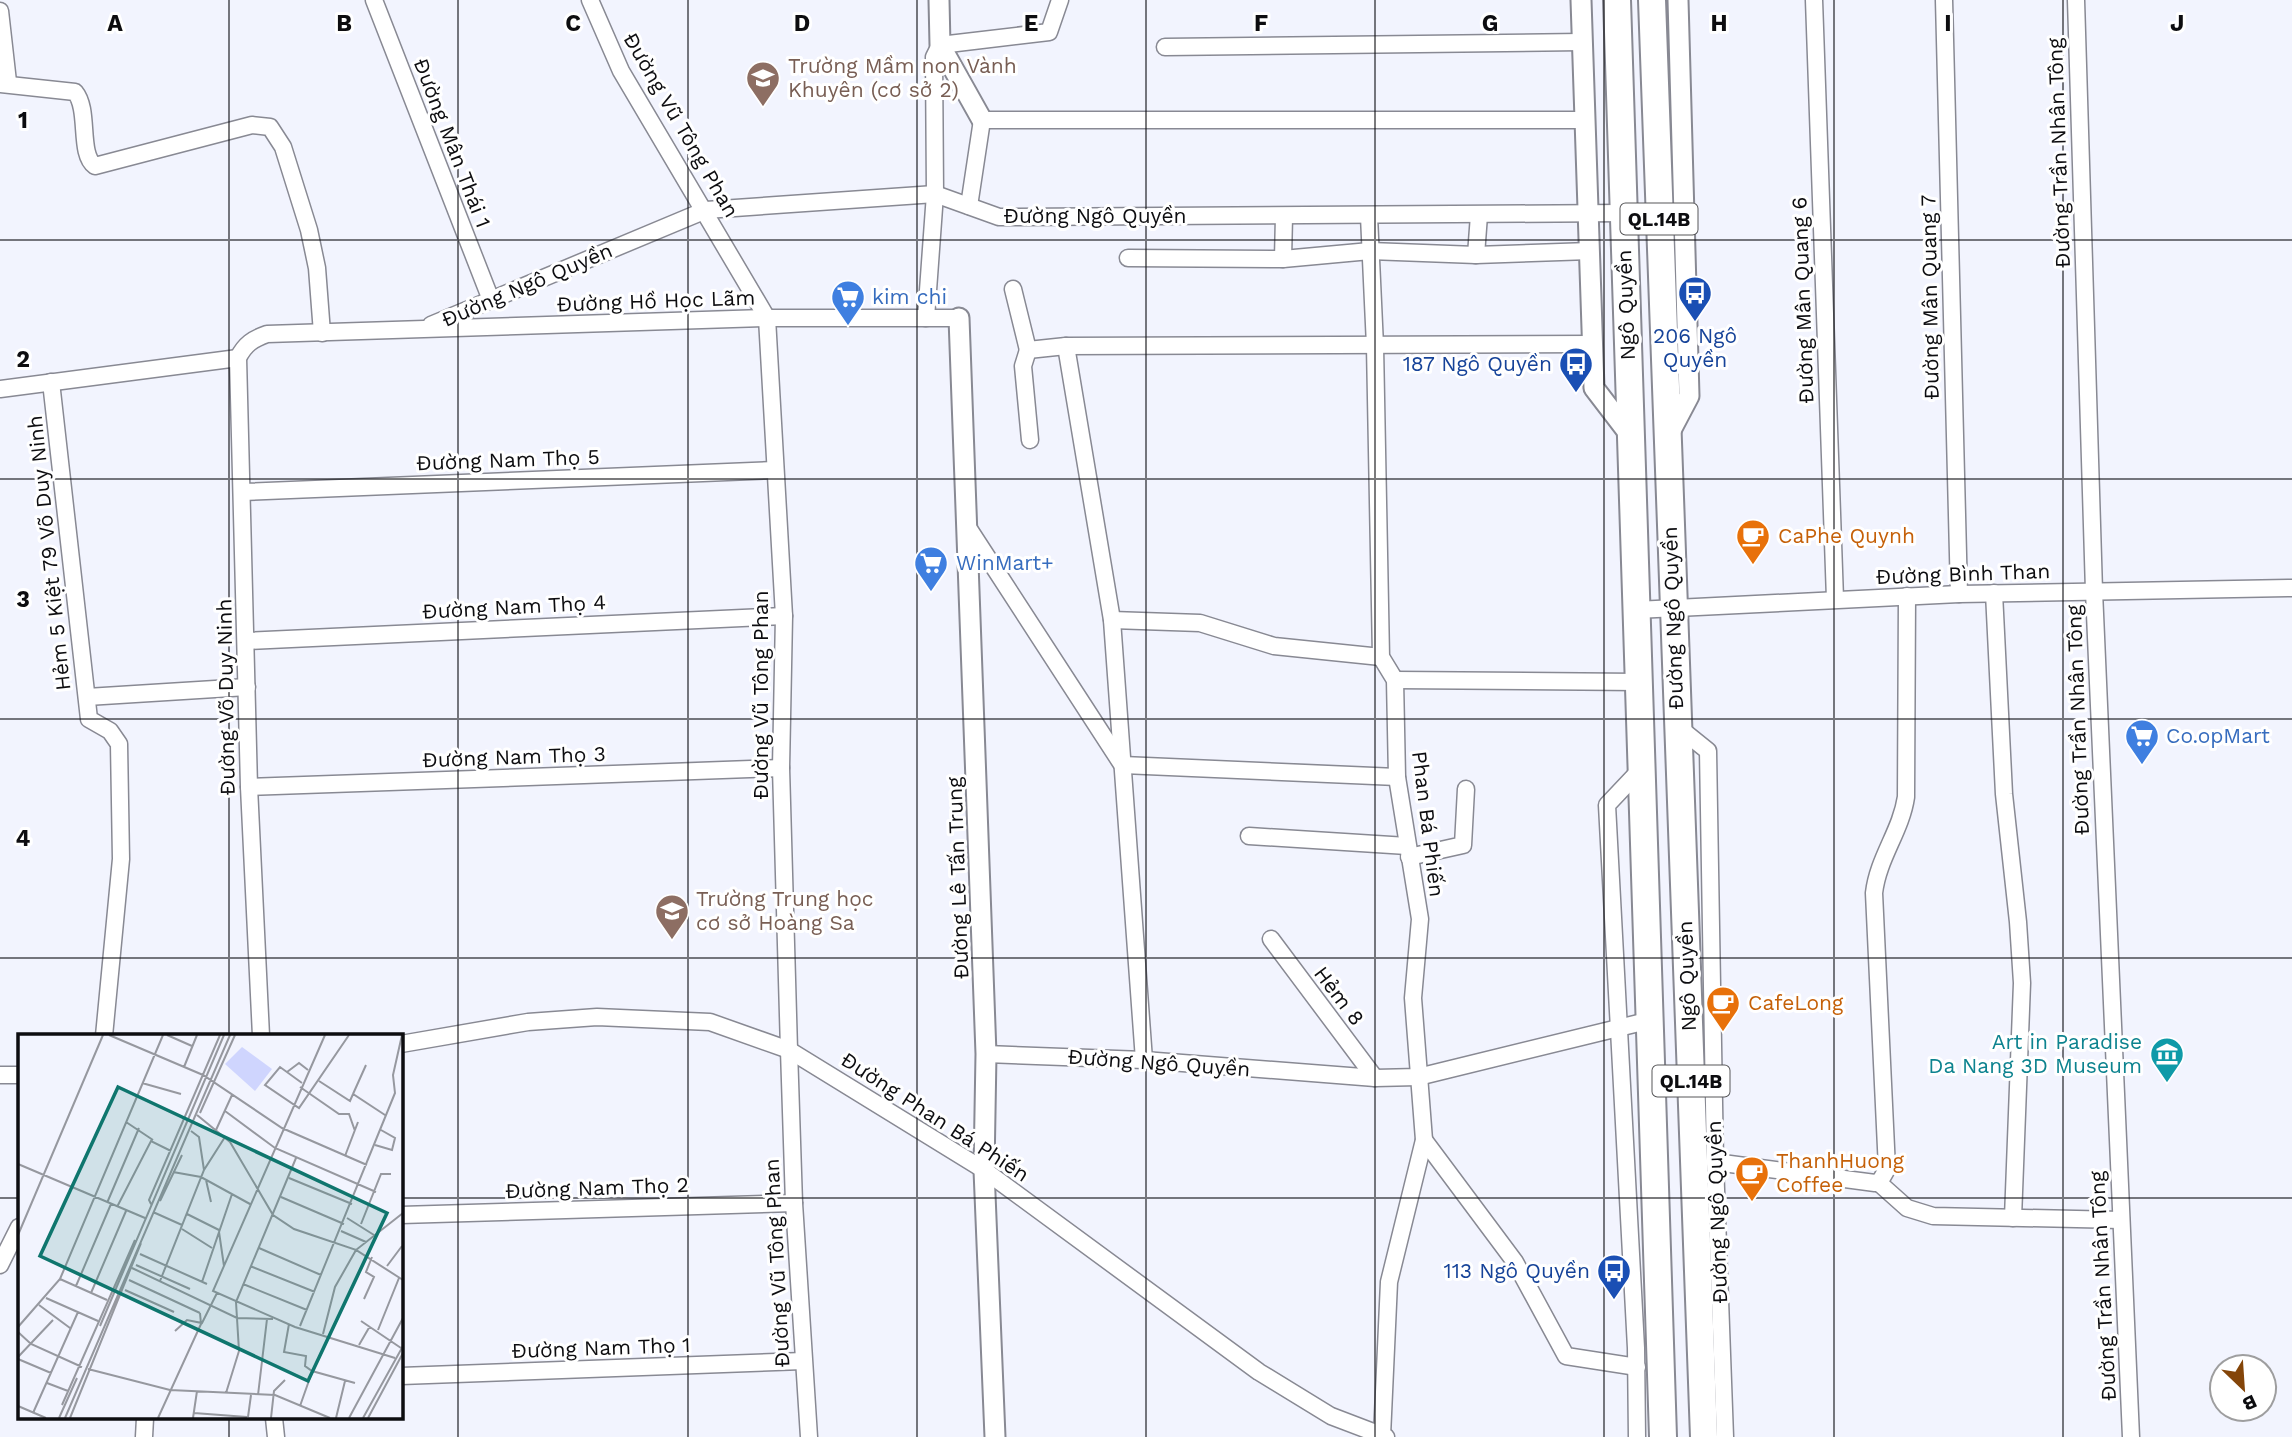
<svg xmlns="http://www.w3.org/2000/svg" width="2292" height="1437" font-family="'Work Sans',sans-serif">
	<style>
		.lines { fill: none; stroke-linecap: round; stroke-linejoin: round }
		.minor-casing { stroke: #888993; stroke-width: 19 }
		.tertiary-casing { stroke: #888993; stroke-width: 23 }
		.trunk-casing { stroke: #888993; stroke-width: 30 }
		.minor { stroke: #fff; stroke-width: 16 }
		.tertiary { stroke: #fff; stroke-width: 19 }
		.trunk { stroke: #fff; stroke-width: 26 }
		.grid { fill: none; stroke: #0d0d10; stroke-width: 2; stroke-opacity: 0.55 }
		.labels { text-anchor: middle; stroke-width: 6; stroke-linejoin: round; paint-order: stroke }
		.shield { fill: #fff; stroke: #565658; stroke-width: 2 }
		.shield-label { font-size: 19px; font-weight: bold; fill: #0d0d10 }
		.education-label { font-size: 21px; fill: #785e54; stroke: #fff; text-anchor: start }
		.street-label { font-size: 21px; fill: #0d0d10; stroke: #fff }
		.shop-label { font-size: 21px; fill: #366cbe; stroke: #fff; text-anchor: start }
		.transit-label { font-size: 21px; fill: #164399; stroke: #fff; text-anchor: end }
		.food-label { font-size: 21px; fill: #c56008; stroke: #fff; text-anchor: start }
		.culture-label { font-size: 21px; fill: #0d838f; stroke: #fff; text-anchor: end }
		.inset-road { fill: none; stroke: #96989f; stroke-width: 2 }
		.view { fill: #0f766e; fill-opacity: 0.15; stroke: #0f766e; stroke-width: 3.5 }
		.inset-edge { fill: none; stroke: #0d0d10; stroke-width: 3.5 }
		.grid-label { font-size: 23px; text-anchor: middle; font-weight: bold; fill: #0d0d10; stroke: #fff; stroke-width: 6; stroke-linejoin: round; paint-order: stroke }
	</style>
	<rect width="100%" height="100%" fill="#f2f4fe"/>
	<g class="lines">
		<g class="minor-casing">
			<g id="minor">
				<polyline points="374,0 491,300"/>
				<polyline points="590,0 621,71 767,318 784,616 781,768 789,1050 794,1203 809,1437"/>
				<polyline points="1814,0 1835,599"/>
				<polyline points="1944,0 1959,594"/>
				<polyline points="2076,0 2094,591 2131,1437"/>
				<polyline points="0,11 8,82"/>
				<polyline points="1165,47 1582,42"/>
				<path d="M0 84 75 92C90 110 78 154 95 166L252 125 270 127 283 147 309 230 317 268 322 333"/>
				<polyline points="969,206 982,120 1585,120"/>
				<polyline points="1369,216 1375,346 1381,657 1395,680 1397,777 1420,919 1413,998 1424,1140 1389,1282 1382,1436"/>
				<polyline points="1476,255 1479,215"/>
				<polyline points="1128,258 1283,259 1370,251 1476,255 1590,251"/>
				<polyline points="1283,259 1284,216"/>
				<polyline points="1013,289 1028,350"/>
				<polyline points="926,318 935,194 934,57 940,45 1049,32 1060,0"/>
				<polyline points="431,325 706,210 935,194 999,217 1623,213"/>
				<polyline points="1066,346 1112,620 1144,1060"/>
				<polyline points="1028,350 1066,346 1593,344"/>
				<polyline points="1028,350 1023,366 1030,440"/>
				<polyline points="51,382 89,719 110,731 119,744 121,859 104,1036"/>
				<polyline points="0,389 238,358"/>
				<polyline points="242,492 775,470"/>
				<polyline points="969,529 1121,763"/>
				<polyline points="1994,593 2004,794 2018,922 2022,983 2013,1218"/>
				<polyline points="1636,610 1959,594 2292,588"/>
				<polyline points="1112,620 1200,623 1274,646 1381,657"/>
				<polyline points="246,641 784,616"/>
				<polyline points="1395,680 1639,682"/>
				<polyline points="87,697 247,687"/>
				<polyline points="1677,726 1708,751 1715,1162 1725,1437"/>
				<polyline points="1123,765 1397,777"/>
				<polyline points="249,787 781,768"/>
				<polyline points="1249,836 1407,846"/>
				<polyline points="1409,857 1463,845 1466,789"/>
				<polyline points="1271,939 1375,1078"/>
				<path d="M261 1036 249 787 238 358C245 344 253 339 267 334L767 318H959"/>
				<polyline points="401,1044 528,1022 597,1017 710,1022 789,1050 984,1170 1259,1372 1331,1416 1386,1437"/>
				<polyline points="986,1054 1144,1060 1375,1078 1418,1077 1651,1020"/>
				<polyline points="0,1075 19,1075"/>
				<polyline points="1424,1140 1515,1262 1566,1356 1637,1367"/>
				<path d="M1715 1162 1875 1183H1879L1887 1169 1874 893C1878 858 1901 831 1906 797L1907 596"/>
				<polyline points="1879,1183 1907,1208 1933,1216 2121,1220"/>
				<polyline points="401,1215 794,1203"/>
				<polyline points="0,1265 19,1227"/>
				<polyline points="401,1376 803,1361"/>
				<polyline points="274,1418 276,1437"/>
				<polyline points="144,1437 145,1418"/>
				<polyline points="1637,1437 1636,1348 1607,805 1642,768"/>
			</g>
		</g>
		<g class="tertiary-casing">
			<g id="tertiary">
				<polyline points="939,0 940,45 982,120"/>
				<polyline points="1581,0 1594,388 1630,435"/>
				<polyline points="959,318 986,1054 984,1170 995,1437"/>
				<polyline points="1669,434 1689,396 1678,0"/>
			</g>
		</g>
		<g class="trunk-casing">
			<g id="trunk">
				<polyline points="1617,0 1663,1437"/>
				<polyline points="1652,0 1704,1437"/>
			</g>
		</g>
		<use href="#minor" class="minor"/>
		<use href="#tertiary" class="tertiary"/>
		<use href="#trunk" class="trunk"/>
	</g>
	<path class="grid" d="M229 0V1036M458 0V1437M688 0V1437M917 0V1437M1146 0V1437M1375 0V1437M1604 0V1437M1834 0V1437M2063 0V1437M0 240H2292M0 479H2292M0 719H2292M0 958H2292M0 1198H19M401 1198H2292M229 1418V1437"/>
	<defs>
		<g id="school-pin" transform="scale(1.75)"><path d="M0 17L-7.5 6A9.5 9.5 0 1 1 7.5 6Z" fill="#8d6e63" stroke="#fff"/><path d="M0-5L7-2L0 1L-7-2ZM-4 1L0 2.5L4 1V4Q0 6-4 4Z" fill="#fff"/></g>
		<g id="bus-pin" transform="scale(1.75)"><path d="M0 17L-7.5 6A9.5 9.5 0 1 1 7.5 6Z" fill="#1a4fb4" stroke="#fff"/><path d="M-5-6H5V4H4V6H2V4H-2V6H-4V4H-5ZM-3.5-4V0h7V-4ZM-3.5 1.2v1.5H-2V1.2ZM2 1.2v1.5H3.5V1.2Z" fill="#fff"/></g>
		<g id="supermarket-pin" transform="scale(1.75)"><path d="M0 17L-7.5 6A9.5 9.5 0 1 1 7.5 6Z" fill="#3f7fe0" stroke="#fff"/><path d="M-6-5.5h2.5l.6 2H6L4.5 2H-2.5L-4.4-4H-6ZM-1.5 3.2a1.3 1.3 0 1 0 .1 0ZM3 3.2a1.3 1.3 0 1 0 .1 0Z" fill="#fff"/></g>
		<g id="cafe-pin" transform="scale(1.75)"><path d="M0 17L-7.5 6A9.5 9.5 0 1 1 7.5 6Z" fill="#e8710a" stroke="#fff"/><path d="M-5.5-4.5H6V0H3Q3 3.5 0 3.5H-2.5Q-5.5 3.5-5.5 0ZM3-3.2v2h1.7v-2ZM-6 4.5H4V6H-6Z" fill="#fff"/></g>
		<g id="museum-pin" transform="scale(1.75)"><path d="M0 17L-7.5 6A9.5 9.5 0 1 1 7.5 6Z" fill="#0f9aa8" stroke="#fff"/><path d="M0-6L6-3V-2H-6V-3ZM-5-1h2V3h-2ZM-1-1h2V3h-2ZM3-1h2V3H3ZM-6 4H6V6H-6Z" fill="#fff"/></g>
	</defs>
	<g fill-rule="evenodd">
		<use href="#school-pin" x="763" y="78"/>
		<use href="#bus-pin" x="1695" y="293"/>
		<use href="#supermarket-pin" x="848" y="297"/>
		<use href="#bus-pin" x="1576" y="364"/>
		<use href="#cafe-pin" x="1753" y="536"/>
		<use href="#supermarket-pin" x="931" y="563"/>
		<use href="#supermarket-pin" x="2142" y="736"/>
		<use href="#school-pin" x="672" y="911"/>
		<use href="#cafe-pin" x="1723" y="1003"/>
		<use href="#museum-pin" x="2167" y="1054"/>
		<use href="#cafe-pin" x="1752" y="1173"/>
		<use href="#bus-pin" x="1614" y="1271"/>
	</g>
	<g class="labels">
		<g class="shield">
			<rect x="1620.5" y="203.5" width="77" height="31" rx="5"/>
			<rect x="1652.5" y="1065.5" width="77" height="31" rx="5"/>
		</g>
		<g class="shield-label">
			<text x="1659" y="226">QL.14B</text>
			<text x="1691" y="1088">QL.14B</text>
		</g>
		<g class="education-label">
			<text x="788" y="73">Trường Mầm non Vành<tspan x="788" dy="24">Khuyên (cơ sở 2)</tspan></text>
			<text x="696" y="906">Trường Trung học<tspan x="696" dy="24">cơ sở Hoàng Sa</tspan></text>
		</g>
		<g class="street-label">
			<text transform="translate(681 125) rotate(60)" y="7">Đường Vũ Tông Phan</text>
			<text transform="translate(452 143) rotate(69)" y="7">Đường Mân Thái 1</text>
			<text transform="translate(2059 153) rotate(-92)" y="7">Đường Trần Nhân Tông</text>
			<text x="1095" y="223">Đường Ngô Quyền</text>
			<text transform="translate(527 285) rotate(-23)" y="7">Đường Ngô Quyền</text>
			<text transform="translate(1930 297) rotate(-91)" y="7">Đường Mân Quang 7</text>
			<text transform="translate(1803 300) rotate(-92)" y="7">Đường Mân Quang 6</text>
			<text transform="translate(656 301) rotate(-2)" y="7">Đường Hồ Học Lãm</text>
			<text transform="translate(1626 305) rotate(-92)" y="7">Ngô Quyền</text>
			<text transform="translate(508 460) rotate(-2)" y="7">Đường Nam Thọ 5</text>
			<text transform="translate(49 553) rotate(-96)" y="7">Hẻm 5 Kiệt 79 Võ Duy Ninh</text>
			<text transform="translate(1963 574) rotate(-2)" y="7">Đường Bình Than</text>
			<text transform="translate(514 607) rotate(-3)" y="7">Đường Nam Thọ 4</text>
			<text transform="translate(1673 618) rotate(-92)" y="7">Đường Ngô Quyền</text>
			<text transform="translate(761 695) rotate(-90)" y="7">Đường Vũ Tông Phan</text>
			<text transform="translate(226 697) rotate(-91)" y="7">Đường Võ Duy Ninh</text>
			<text transform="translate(2078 720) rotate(-92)" y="7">Đường Trần Nhân Tông</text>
			<text transform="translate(514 757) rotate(-2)" y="7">Đường Nam Thọ 3</text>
			<text transform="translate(1428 824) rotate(83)" y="7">Phan Bá Phiến</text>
			<text transform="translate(958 878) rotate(-92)" y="7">Đường Lê Tấn Trung</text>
			<text transform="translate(1687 976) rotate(-92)" y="7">Ngô Quyền</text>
			<text transform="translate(1339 996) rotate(53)" y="7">Hẻm 8</text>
			<text transform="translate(1159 1063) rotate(4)" y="7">Đường Ngô Quyền</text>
			<text transform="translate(935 1117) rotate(33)" y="7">Đường Phan Bá Phiến</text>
			<text transform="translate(597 1188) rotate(-2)" y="7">Đường Nam Thọ 2</text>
			<text transform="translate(1717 1212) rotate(-92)" y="7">Đường Ngô Quyền</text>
			<text transform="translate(777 1263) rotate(-93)" y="7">Đường Vũ Tông Phan</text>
			<text transform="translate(2103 1286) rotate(-93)" y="7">Đường Trần Nhân Tông</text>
			<text transform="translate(601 1348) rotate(-2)" y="7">Đường Nam Thọ 1</text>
		</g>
		<g class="shop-label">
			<text x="872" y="304">kim chi</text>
			<text x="956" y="570">WinMart+</text>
			<text x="2166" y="743">Co.opMart</text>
		</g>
		<g class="transit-label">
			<text x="1695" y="343" text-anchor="middle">206 Ngô<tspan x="1695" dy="24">Quyền</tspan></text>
			<text x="1552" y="371">187 Ngô Quyền</text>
			<text x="1590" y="1278">113 Ngô Quyền</text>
		</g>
		<g class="food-label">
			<text x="1778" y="543">CaPhe Quynh</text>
			<text x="1748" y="1010">CafeLong</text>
			<text x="1776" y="1168">ThanhHuong<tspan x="1776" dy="24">Coffee</tspan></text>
		</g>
		<g class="culture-label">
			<text x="2142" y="1049">Art in Paradise<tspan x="2142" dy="24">Da Nang 3D Museum</tspan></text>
		</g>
	</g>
	<g transform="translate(18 1034)">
		<rect width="385" height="385" fill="#f2f4fe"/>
		<path d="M224 13 254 35 237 57 207 30Z" fill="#cfd5fe"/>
		<path class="inset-road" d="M91 1 185 41 264 94 349 131M149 1 174 12M307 1 195 257 277 293 377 324M166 33 179 1M269 38 281 29 290 36M301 47 332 67 335 60 367 81M124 49 163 60M284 49 262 33 247 51 281 74 331 1M282 53 321 80H331L337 97M335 60 348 31M207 77 257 114 358 158M182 79 217 1M179 81 212 108 255 181 276 195 338 216 385 179M108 88 135 106M198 96 214 61M173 97 181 103 186 136M357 111 374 116 377 104 363 96M327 122 340 88M0 130 127 184M155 138 183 143 232 170M271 144 334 170M188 146 193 168M263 163 326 190M142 167 164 121M89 169 121 94M133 170 131 166 202 1M99 173 133 107 153 117M135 178 164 191M169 180 201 196M329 184 356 201M343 190 363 140H373M164 195 194 214M323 197 348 208M201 198 206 232M0 201 85 1M241 214 303 241M122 220 189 250M118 231 172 255M232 232 297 258M369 232 384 212M114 234 219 284 255 285M42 245 89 266M111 246 182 279M142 247 186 136 207 103M184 248 214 160M225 250 289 276M58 252 93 170M107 256 156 278M73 259 108 177M28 264 80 287M346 265 356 243 348 238 354 223M21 271 52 294M343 287 383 314M271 290 266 318 288 322 287 332 294 337 337 349M82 292 206 1M282 292 377 59 375 41 384 1M0 293 42 245 145 1M360 296 381 244M157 297 169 286 184 289 199 259M0 298 13 310 64 333M305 300 317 253 338 216 385 246M341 311 352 292M0 323 35 286M0 325 33 339M70 335 152 356 257 361 312 384M29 349 50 357M208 359 221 317 218 268 278 124M240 361 249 285M44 371 117 206M0 372 28 384M282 372 294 338M15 379 60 278M176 379 229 383M230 383 233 361M41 384 59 344M47 384 212 1M52 384 123 209M140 384 183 290 182 279M175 384 179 357M253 384 256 357 267 346M318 384 327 347M331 384 385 284M345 384 385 312M350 384 385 319"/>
		<path class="view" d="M100 53 369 179 290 347 22 222Z"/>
		<rect width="385" height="385" class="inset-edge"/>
	</g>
	<g class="grid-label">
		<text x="115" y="31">A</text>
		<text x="344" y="31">B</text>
		<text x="573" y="31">C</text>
		<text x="802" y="31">D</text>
		<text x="1031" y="31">E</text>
		<text x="1261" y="31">F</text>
		<text x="1490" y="31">G</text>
		<text x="1719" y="31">H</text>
		<text x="1948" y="31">I</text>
		<text x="2177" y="31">J</text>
		<text x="23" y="128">1</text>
		<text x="23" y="367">2</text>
		<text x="23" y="607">3</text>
		<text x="23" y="846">4</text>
	</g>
	<g transform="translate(2243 1388) rotate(155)"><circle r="33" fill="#ffffff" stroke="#9e9e9f" stroke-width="2"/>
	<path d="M0-5L12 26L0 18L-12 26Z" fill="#844509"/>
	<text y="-10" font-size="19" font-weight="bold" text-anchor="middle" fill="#0d0d10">B</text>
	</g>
</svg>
